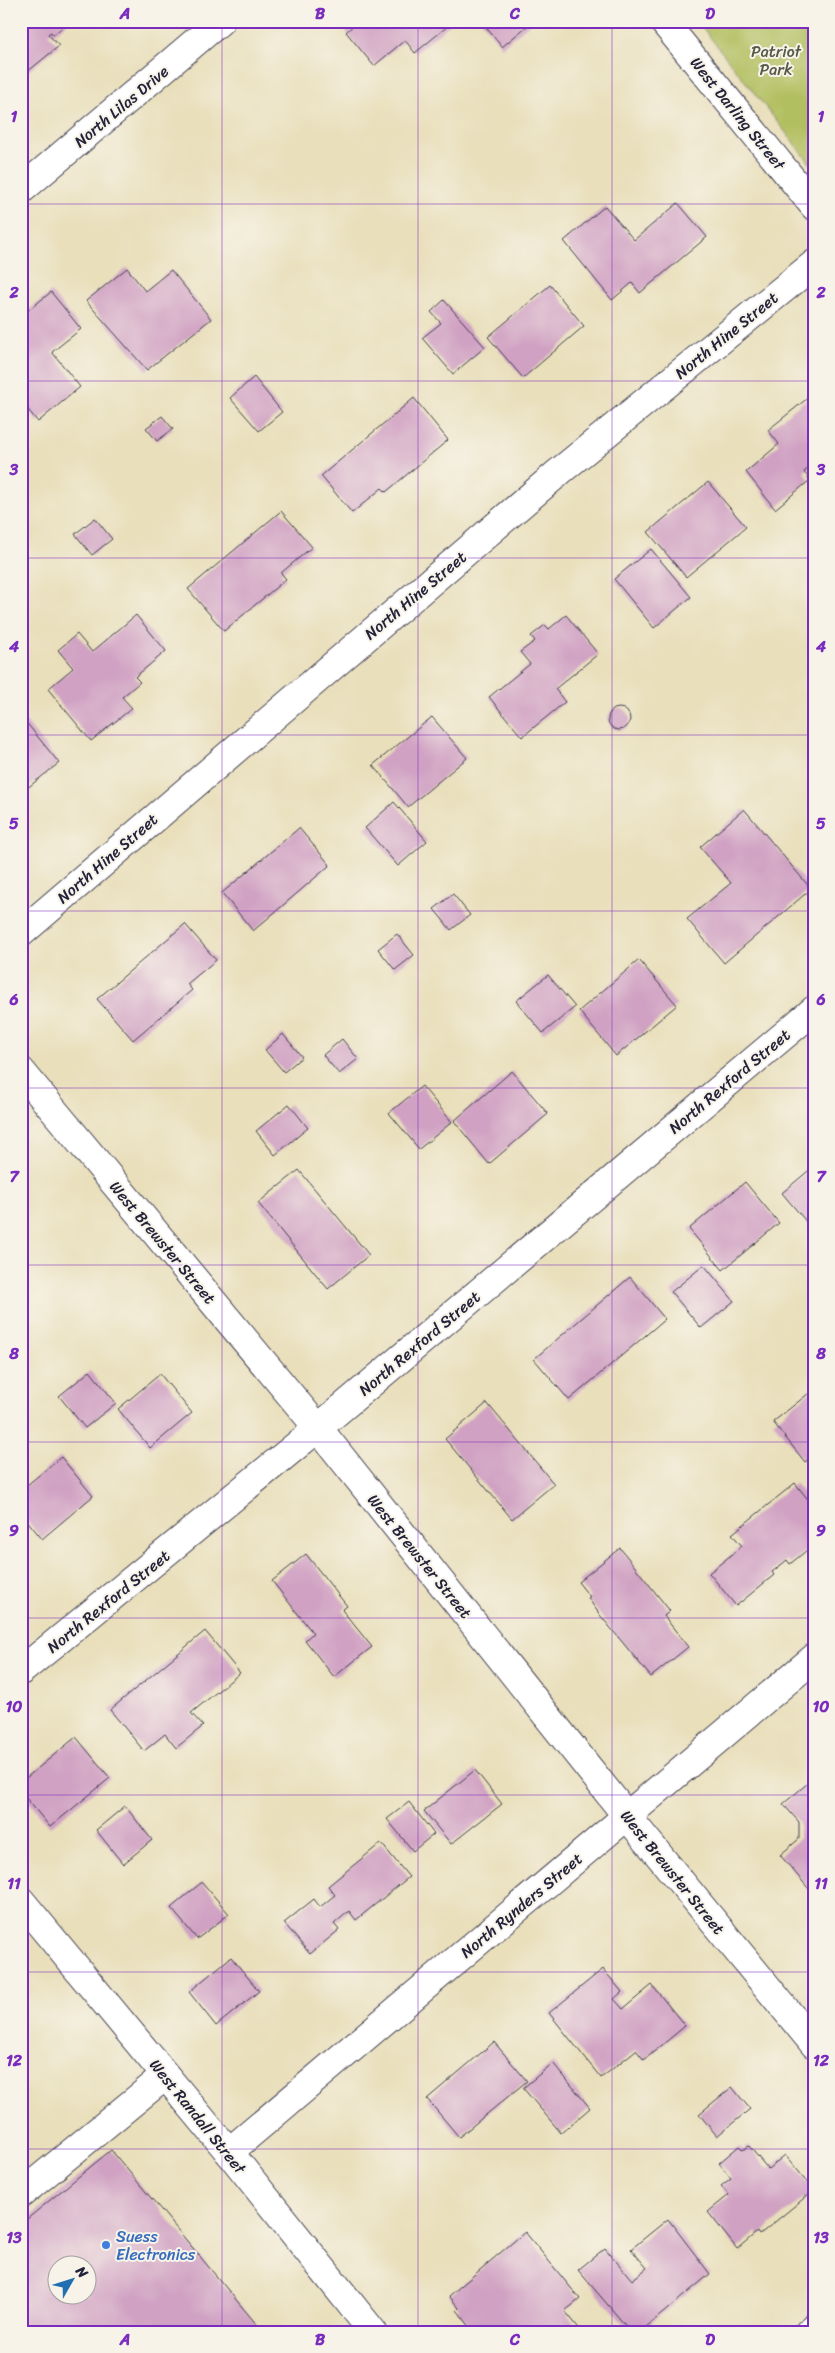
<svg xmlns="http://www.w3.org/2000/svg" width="835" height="2353" font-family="Sriracha,sans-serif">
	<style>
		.green { fill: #b2bf61; stroke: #6a704e }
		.building { fill: #d0a1c3; fill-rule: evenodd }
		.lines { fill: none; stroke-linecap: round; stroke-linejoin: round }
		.minor-casing { stroke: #403e4e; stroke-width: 30 }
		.minor { stroke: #fff; stroke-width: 28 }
		.grid { fill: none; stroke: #7b2cbf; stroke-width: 1; stroke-opacity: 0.55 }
		.shop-dot { fill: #3f7fe0; stroke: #f7f3e8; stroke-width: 2 }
		.labels { text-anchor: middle; stroke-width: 4; stroke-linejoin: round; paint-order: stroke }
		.park-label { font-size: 16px; fill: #545948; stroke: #f7f3e8 }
		.street-label { font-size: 16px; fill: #22223b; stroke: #f7f3e8 }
		.shop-label { font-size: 16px; fill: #366cbe; stroke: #f7f3e8; text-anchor: start }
		.neatline { fill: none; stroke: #7b2cbf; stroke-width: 2 }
		.grid-label { font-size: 16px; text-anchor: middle; font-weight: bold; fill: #7b2cbf }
	</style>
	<rect width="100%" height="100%" fill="#f7f3e8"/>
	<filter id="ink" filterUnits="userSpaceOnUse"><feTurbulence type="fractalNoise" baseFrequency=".02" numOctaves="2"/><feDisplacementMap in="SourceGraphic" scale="10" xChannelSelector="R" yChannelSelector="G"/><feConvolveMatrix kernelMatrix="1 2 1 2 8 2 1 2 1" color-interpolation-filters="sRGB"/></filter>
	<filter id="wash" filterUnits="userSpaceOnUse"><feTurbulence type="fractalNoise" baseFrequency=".0096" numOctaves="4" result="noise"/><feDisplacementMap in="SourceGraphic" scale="20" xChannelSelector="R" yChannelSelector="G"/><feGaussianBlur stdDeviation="1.12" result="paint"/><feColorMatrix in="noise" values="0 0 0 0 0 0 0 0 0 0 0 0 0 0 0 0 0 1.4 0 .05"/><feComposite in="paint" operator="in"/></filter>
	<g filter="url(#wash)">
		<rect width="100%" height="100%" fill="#e9dfbb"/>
		<polygon class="green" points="697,21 814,21 814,168"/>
		<g id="blocks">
			<g class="building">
				<polygon points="21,21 70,21 53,35 51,32 48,34 59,46 21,77"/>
				<polygon points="358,21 454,21 415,53 405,40 374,66 346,32"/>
				<polygon points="481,21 533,21 502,47"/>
				<polygon points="678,203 707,237 640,293 632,283 612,300 564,241 605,206 634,240"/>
				<polygon points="127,268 145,291 171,270 211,319 147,370 86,301"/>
				<polygon points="550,285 584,326 523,378 488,337"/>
				<polygon points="51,292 81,329 52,352 80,387 38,422 21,401 21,316"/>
				<polygon points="444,300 485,347 453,374 422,338 441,323 431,312"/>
				<polygon points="254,377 282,412 259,431 230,398"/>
				<polygon points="814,393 814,464 804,472 810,480 775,509 746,472 779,444 768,430"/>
				<polygon points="414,398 448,440 386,492 382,488 352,513 321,476"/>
				<polygon points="162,416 173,429 157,441 146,428"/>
				<polygon points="708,482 746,527 686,577 648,532"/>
				<polygon points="281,511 312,547 281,573 286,579 224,631 188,589"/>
				<polygon points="95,518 112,539 92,555 75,534"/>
				<polygon points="651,549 691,597 654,628 614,579"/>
				<polygon points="136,615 166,651 135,677 140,682 122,697 132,708 91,741 48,689 73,668 58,650 77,634 92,652"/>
				<polygon points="566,615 598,654 555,689 565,702 522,737 489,697 530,664 520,652 535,641 531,636 545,625 549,629"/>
				<circle cx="619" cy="719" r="11"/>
				<polygon points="432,717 467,758 408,807 373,765"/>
				<polygon points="25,721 59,763 21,793 21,723"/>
				<polygon points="394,802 427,841 398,866 365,828"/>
				<polygon points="744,809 811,889 724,963 687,919 731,883 700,847"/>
				<polygon points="299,828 330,865 253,931 222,893"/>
				<polygon points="453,894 470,915 451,930 434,909"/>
				<polygon points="185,924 216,960 187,984 192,990 133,1040 97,999"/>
				<polygon points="397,934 414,955 395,970 378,949"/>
				<polygon points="639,960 677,1005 616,1056 579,1011"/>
				<polygon points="548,975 575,1007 543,1033 516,1001"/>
				<polygon points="283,1034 302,1057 284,1072 265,1050"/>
				<polygon points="342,1039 358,1059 339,1074 323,1055"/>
				<polygon points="512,1071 548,1114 489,1164 454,1121"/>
				<polygon points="422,1086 452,1122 419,1149 389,1113"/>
				<polygon points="289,1104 308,1128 275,1155 256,1131"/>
				<polygon points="814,1166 814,1223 810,1226 782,1193"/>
				<polygon points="299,1170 369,1255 328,1289 258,1203"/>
				<polygon points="745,1182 779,1223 723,1270 689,1229"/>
				<polygon points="704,1265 734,1301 701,1328 671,1292"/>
				<polygon points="630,1277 665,1319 569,1400 534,1359"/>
				<polygon points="90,1371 116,1403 85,1428 59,1396"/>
				<polygon points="160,1374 192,1413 150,1448 118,1409"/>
				<polygon points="814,1389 814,1455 805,1462 773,1422"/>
				<polygon points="487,1403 554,1484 512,1519 445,1439"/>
				<polygon points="61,1457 93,1496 42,1539 21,1513 21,1490"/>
				<polygon points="795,1483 814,1507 814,1538 808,1542 812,1546 790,1564 787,1560 772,1572 774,1575 736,1606 709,1573 742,1546 732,1534"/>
				<polygon points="620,1548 670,1611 664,1616 688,1647 651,1677 600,1615 588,1598 590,1597 578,1582"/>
				<polygon points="306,1554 347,1606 342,1610 372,1647 334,1677 305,1640 313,1633 272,1581"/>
				<polygon points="205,1631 240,1673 191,1713 203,1726 176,1748 165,1734 144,1751 110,1710"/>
				<polygon points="76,1737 110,1778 50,1827 21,1792 21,1782"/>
				<polygon points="475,1770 502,1804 451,1844 424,1811"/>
				<polygon points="814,1778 814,1895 780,1855 799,1839 799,1822 783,1804"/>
				<polygon points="409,1802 434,1834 413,1851 387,1819"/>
				<polygon points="125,1806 152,1840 123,1864 96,1830"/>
				<polygon points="381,1843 409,1877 356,1920 349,1911 334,1924 339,1930 310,1954 284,1923 314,1899 320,1907 335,1895 328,1886"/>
				<polygon points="202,1882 229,1914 197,1939 171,1908"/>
				<polygon points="231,1957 259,1991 216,2026 189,1992"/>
				<polygon points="603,1969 622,1992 614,1999 623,2009 652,1985 685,2026 644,2060 636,2050 601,2078 549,2013"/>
				<polygon points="494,2042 527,2081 459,2137 427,2099"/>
				<polygon points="553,2063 590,2108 561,2133 523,2088"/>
				<polygon points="732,2087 750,2109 717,2136 699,2114"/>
				<polygon points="739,2146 743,2150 749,2146 768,2169 785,2155 814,2190 759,2235 757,2232 737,2249 708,2212 729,2195 721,2186 731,2178 719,2163"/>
				<path d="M111 2150 263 2332H21V2224ZM58 2266H88V2296H58Z"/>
				<polygon points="668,2219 710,2274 640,2332 631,2332 578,2270 605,2248 632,2280 647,2268 631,2249"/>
				<polygon points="525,2232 580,2299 565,2311 582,2332 474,2332 457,2310 459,2308 449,2296"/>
			</g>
		</g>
	</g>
	<g filter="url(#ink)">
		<use href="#blocks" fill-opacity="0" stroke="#403e4e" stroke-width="1"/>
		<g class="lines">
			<g class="minor-casing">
				<g id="minor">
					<polyline points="663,21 814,206"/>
					<polyline points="21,190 220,21"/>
					<polyline points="21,933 559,472 814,264"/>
					<polyline points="21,1071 318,1428 626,1815 814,2044"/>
					<polyline points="21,1671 318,1428 814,1010"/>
					<polyline points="21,1901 229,2152 373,2332"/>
					<polyline points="229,2152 814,1658"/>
					<polyline points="21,2194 165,2076"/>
					<polyline points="809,2332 814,2328"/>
				</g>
			</g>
			<use href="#minor" class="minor"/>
		</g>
	</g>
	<path class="grid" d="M222 21V2332M418 21V2332M612 21V2332M21 204H814M21 381H814M21 558H814M21 735H814M21 911H814M21 1088H814M21 1265H814M21 1442H814M21 1618H814M21 1795H814M21 1972H814M21 2149H814"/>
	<circle class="shop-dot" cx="106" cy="2245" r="5"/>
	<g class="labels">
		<g class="park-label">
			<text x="776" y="57">Patriot<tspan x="776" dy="18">Park</tspan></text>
		</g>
		<g class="street-label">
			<text transform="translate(121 106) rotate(-40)" y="6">North Lilas Drive</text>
			<text transform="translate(738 113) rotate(51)" y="6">West Darling Street</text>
			<text transform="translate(726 335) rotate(-39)" y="6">North Hine Street</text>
			<text transform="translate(415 595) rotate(-40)" y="6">North Hine Street</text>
			<text transform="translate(107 858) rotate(-41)" y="6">North Hine Street</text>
			<text transform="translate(729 1081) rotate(-40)" y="6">North Rexford Street</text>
			<text transform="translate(163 1242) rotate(50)" y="6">West Brewster Street</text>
			<text transform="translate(419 1343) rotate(-40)" y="6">North Rexford Street</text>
			<text transform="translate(420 1556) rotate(51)" y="6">West Brewster Street</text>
			<text transform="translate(108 1601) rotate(-39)" y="6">North Rexford Street</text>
			<text transform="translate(673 1872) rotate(51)" y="6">West Brewster Street</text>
			<text transform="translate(521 1905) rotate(-40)" y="6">North Rynders Street</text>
			<text transform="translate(198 2116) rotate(51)" y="6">West Randall Street</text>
		</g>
		<g class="shop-label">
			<text x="116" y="2242">Suess<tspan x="116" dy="18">Electronics</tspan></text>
		</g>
	</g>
	<rect width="835" height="2353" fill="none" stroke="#f7f3e8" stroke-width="55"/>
	<g transform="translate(72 2280) rotate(51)"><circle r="24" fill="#f7f3e8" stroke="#a29fa3"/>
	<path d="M0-4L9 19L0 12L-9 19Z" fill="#1f6fb2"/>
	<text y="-8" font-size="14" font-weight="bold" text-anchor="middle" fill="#22223b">N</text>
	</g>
	<rect x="28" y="28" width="780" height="2298" class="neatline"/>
	<g class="grid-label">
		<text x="125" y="19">A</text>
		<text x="320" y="19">B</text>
		<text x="515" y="19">C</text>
		<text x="710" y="19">D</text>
		<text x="14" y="122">1</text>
		<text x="821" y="122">1</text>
		<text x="14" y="298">2</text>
		<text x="821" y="298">2</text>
		<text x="14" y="475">3</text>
		<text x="821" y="475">3</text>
		<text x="14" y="652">4</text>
		<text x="821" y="652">4</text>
		<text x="14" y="829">5</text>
		<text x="821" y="829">5</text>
		<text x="14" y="1005">6</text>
		<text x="821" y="1005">6</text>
		<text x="14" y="1182">7</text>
		<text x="821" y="1182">7</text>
		<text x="14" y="1359">8</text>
		<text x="821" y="1359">8</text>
		<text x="14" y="1536">9</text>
		<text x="821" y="1536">9</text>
		<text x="14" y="1712">10</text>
		<text x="821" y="1712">10</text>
		<text x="14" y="1889">11</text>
		<text x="821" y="1889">11</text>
		<text x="14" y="2066">12</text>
		<text x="821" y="2066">12</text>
		<text x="14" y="2243">13</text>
		<text x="821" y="2243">13</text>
		<text x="125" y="2345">A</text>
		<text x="320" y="2345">B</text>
		<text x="515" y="2345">C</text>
		<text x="710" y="2345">D</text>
	</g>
</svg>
